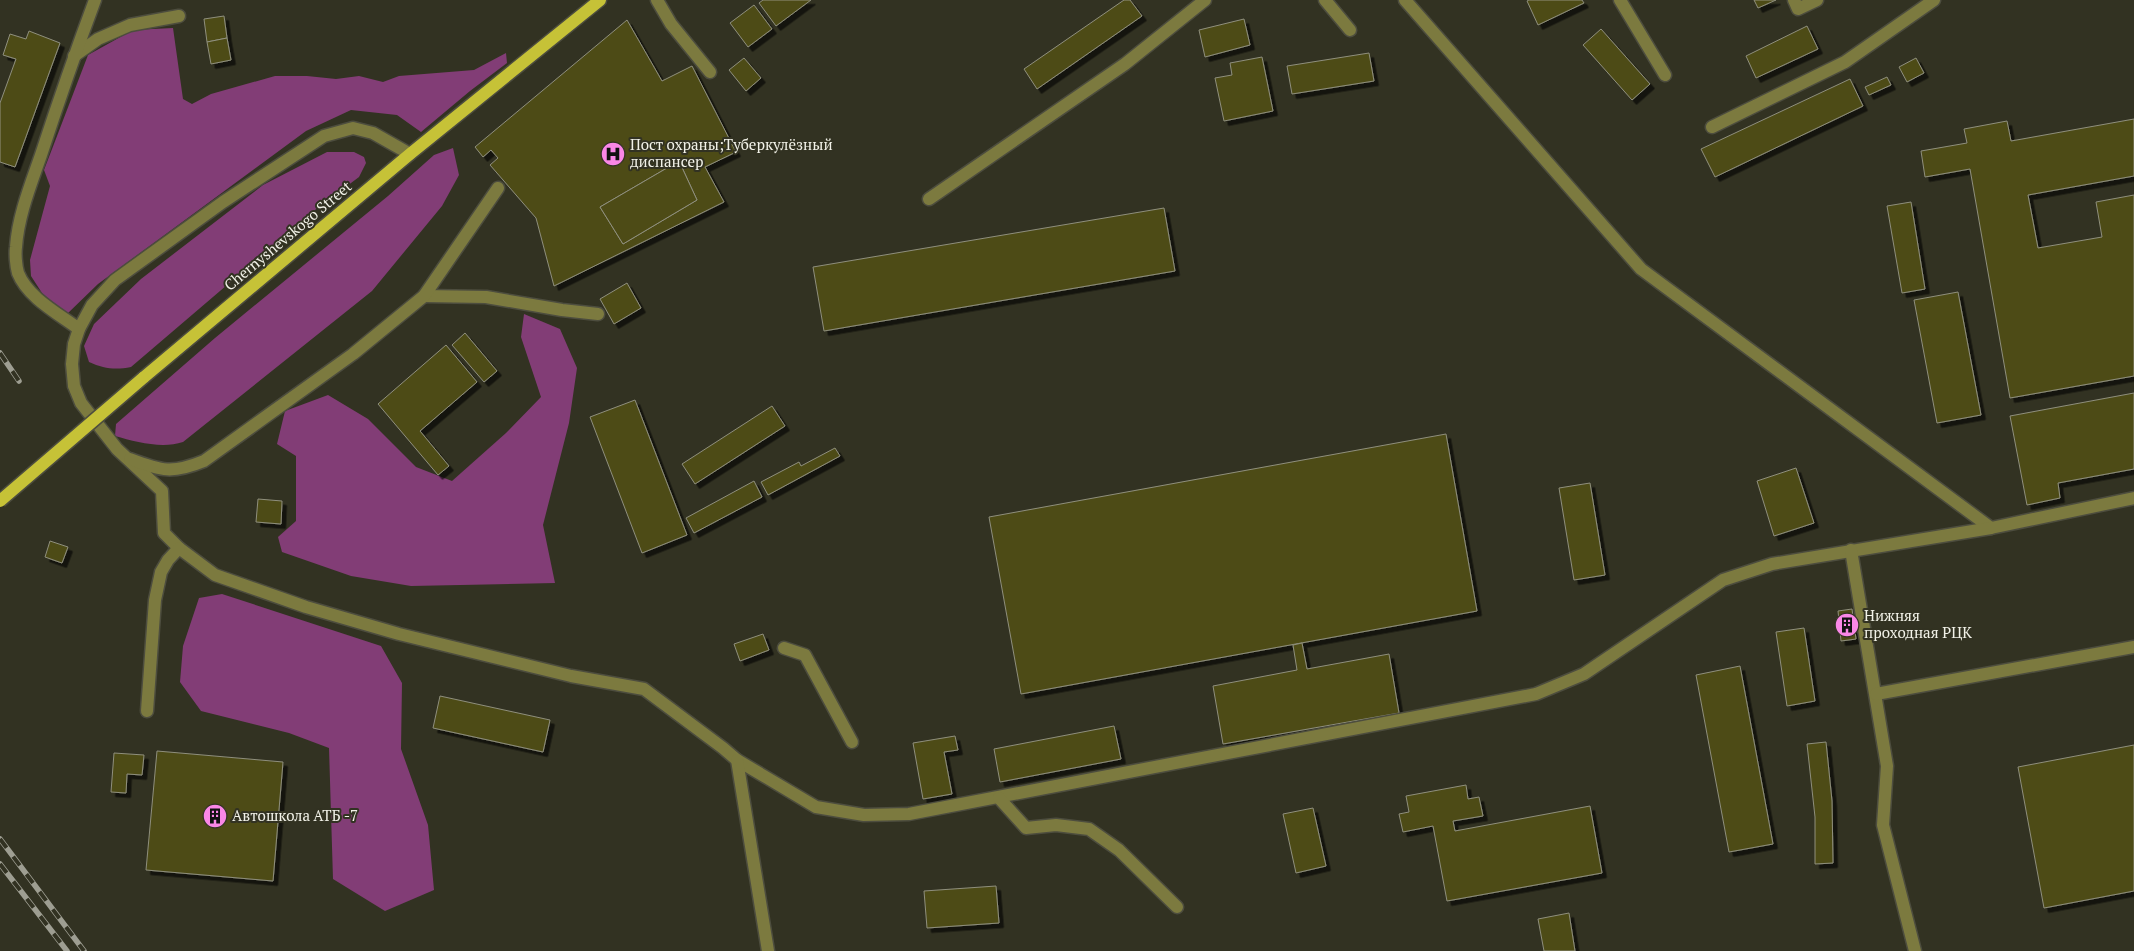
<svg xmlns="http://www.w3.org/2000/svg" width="2134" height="951" font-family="'PT Serif',serif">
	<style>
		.forest { fill: #823d76 }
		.building { fill: #4e4c18; stroke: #8f8f7d; fill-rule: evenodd; filter: url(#shadow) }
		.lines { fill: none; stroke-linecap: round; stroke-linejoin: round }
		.minor-casing { stroke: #4d4d3e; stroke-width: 15 }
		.major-casing { stroke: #4d4d3e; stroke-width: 15 }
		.minor { stroke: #7c7a3f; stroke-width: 12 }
		.major { stroke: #c6c237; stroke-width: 12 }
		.rail-casing { stroke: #9e9e92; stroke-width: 5.5 }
		.rail { stroke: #323222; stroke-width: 4; stroke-dasharray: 11; stroke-linecap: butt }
		.major-bridge-casing { stroke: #4d4d3e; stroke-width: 15; stroke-linecap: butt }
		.major-bridge { stroke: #c6c237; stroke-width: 12 }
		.labels { text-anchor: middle; stroke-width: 4; stroke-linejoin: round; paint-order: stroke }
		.poi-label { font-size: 15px; fill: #f2f2e8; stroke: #323222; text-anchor: start }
		.street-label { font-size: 15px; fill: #f2f2e8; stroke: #323222 }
	</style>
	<defs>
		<filter id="shadow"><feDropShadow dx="4.5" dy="4.5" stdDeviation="0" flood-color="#0009"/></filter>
	</defs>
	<rect width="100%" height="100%" fill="#323222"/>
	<g class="forest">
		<polygon points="173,28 183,99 192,104 211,94 275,76 307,76 336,79 359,76 383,82 399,76 474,70 506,53 507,63 470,91 421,132 397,115 351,110 306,131 98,284 66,315 42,293 31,276 30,260 50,186 44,170 88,55 133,30"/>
		<path d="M453 148 459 175 442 206 372 291 183 442C162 449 136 442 115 436L116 424 215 338 388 196 434 155Z"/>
		<path d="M327 152H354L364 157 366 163 359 177 315 210 131 367C116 370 104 369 89 362L84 346 94 324 141 279 263 185Z"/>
		<polygon points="524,314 560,329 577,368 569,423 543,525 555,583 411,586 351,576 282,552 278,537 296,521 296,456 277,444 285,411 328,395 368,419 416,467 452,481 506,433 541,397 521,337"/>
		<polygon points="222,594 381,646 402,683 401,749 428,825 434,890 385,911 333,879 329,748 289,733 201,711 180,682 183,646 199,598"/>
	</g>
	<g class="building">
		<polygon points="763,0 811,0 776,26 759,3"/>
		<polygon points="1124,0 1130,0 1142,16 1037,89 1024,69"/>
		<polygon points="1529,0 1582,0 1584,3 1538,25 1527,1"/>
		<polygon points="1754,0 1776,0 1758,8"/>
		<polygon points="754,5 772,29 748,47 730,23"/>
		<polygon points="224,16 227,38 207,42 204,19"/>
		<polygon points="1244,19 1250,45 1205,57 1199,30"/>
		<path d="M627 20 662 81 692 66 736 152 705 167 724 202 554 286 536 218 490 165 498 158 491 150 483 157 475 147ZM679 161 697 200 623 244 600 207Z"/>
		<polygon points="1807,26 1818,49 1756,78 1746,56"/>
		<polygon points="1601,29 1650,84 1632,100 1583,45"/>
		<polygon points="29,31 60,43 15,167 0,162 0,103 16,59 3,55 10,34 26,39"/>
		<polygon points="227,38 231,60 211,64 207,42"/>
		<polygon points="1369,53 1374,81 1292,94 1287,66"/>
		<polygon points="1262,57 1273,111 1224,121 1215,78 1232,75 1230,63"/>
		<polygon points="744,58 761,78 746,91 729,70"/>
		<polygon points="1916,58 1924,73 1907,82 1899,67"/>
		<polygon points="1887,77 1891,85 1869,95 1865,87"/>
		<polygon points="1850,79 1863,106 1715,177 1701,149"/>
		<polygon points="2134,119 2134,176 2028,195 2038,248 2102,237 2096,202 2134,195 2134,376 2010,398 1970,169 1925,177 1921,151 1967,143 1964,129 2007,121 2011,141"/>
		<polygon points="679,161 697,200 623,244 600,207"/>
		<polygon points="1911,202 1925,289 1902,293 1887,206"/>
		<polygon points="1164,208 1175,271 824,331 813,267"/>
		<polygon points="627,283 641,308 614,324 600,299"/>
		<polygon points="1958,292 1981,415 1937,423 1914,300"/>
		<polygon points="465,333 497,371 484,382 452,345"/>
		<polygon points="446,345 477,382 420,431 449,466 438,475 378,404"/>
		<polygon points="2134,393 2134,469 2058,483 2060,498 2027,505 2010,416"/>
		<polygon points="635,400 687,535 642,553 590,417"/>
		<polygon points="772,406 785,426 695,484 682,464"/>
		<polygon points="1446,434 1477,611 1021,694 989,517"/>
		<polygon points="835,448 840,456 768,495 761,482 799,462 801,466"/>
		<polygon points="1796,468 1814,523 1774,536 1757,481"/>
		<polygon points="754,481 762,497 694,533 686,518"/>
		<polygon points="1590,483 1605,575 1574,580 1559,488"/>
		<polygon points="258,499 282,501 281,524 256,522"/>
		<polygon points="50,541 68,547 62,563 45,557"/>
		<polygon points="1852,609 1856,639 1841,641 1838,611"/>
		<polygon points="1804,628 1815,701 1787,706 1776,632"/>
		<polygon points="763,634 769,650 740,661 734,644"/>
		<polygon points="1302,643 1307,669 1389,654 1399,713 1223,744 1213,686 1297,670 1293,645"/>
		<polygon points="1740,666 1773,844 1729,852 1696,675"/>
		<polygon points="440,696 550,720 543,752 433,728"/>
		<polygon points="1114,726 1121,759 1000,782 994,749"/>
		<polygon points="955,736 958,750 944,752 952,794 923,799 913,743"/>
		<polygon points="1826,742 1832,801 1833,863 1815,864 1815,817 1807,744"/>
		<polygon points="2134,745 2134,891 2044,908 2018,767"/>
		<polygon points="157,751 283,762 273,881 146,870"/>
		<polygon points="114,753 144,755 142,775 127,774 126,793 111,792"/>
		<polygon points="1466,785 1468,799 1479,797 1483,816 1453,821 1455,831 1590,806 1602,873 1447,901 1433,826 1403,832 1399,814 1409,812 1406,796"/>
		<polygon points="1313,808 1326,866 1296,873 1283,814"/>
		<polygon points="996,886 999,923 927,928 924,891"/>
		<polygon points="1569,913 1575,951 1544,951 1538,919"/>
	</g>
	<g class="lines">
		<g class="minor-casing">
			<g id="minor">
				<polyline points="657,0 671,24 710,72"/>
				<polyline points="1325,0 1350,30"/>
				<polyline points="1405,0 1641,269 1991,528"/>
				<polyline points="1620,0 1665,75"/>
				<polyline points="1794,0 1798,9 1817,0"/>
				<polyline points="74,56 98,39 130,25 179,16"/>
				<polyline points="1712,127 1845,62 1934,0"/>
				<polyline points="410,154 373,133 353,128 324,136 223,202 115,280 92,305 79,329 74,344 72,364 74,386 81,403 117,449 162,491 164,533 179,548 215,575 306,607 399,634 571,676 644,689 723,748 737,760 816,807 864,815 909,814 1536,694 1584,674 1723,580 1772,564 1991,528 2134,498"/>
				<polyline points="929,199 1125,64 1205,0"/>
				<polyline points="424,296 486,297 562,310 598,314"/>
				<path d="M79 329C59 314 28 298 18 273 16 266 15 254 16 247 18 216 31 184 41 155 58 103 76 51 95 0"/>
				<path d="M130 459C162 471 172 474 204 461L353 354 424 296 498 188"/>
				<polyline points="1851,550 1887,766 1883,825 1915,951"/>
				<polyline points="784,648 805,655 852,742"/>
				<polyline points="1876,694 2134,647"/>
				<polyline points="147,711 155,600 161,572 168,560 179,548"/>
				<polyline points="737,760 768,951"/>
				<polyline points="999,798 1026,828 1056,825 1089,829 1119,850 1177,907"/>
			</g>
		</g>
		<g class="major-casing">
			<polyline id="major" points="143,378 410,154 600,0"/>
		</g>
		<use href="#minor" class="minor"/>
		<use href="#major" class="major"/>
		<g class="rail-casing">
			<g id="rail">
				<polyline points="0,353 19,381"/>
				<polyline points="0,839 84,951"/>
				<polyline points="0,864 67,951"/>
			</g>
		</g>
		<use href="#rail" class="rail"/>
		<g class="major-bridge-casing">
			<polyline id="major-bridge" points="0,501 143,378"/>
		</g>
		<use href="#major-bridge" class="major-bridge"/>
	</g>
	<defs>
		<g id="hospital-disc" transform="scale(1.25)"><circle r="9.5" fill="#fa87e6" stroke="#323222"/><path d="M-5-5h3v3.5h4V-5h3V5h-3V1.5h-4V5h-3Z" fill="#111"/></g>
		<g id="building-disc" transform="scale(1.25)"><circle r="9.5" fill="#fa87e6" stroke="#323222"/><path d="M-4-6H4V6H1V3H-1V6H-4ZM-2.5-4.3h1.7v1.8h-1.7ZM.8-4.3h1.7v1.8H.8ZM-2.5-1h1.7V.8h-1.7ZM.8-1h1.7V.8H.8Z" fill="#111"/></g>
	</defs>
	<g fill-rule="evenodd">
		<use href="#hospital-disc" x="613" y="154"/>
		<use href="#building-disc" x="1847" y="625"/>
		<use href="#building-disc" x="215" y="816"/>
	</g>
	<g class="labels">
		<g class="poi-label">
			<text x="630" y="150">Пост охраны;Туберкулёзный<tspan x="630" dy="17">диспансер</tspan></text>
			<text x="1864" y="621">Нижняя<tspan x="1864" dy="17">проходная РЦК</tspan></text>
			<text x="232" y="821">Автошкола АТБ -7</text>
		</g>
		<g class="street-label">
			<text transform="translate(288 236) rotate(-40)" y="5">Chernyshevskogo Street</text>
		</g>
	</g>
</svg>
